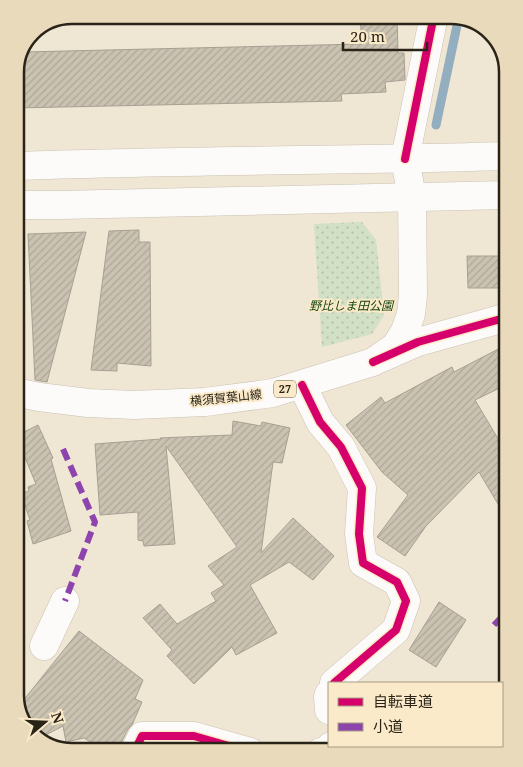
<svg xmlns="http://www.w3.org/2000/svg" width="523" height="767" font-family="'Noto Serif','Noto Sans JP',serif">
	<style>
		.park { fill: url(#park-dots) }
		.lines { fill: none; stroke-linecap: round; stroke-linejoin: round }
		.stream { stroke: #93aebe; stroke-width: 9 }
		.building { fill: url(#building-hatch); stroke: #a7a092 }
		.minor-casing { stroke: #cac2b4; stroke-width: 29 }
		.major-casing { stroke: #cac2b4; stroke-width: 29 }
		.minor { stroke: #fdfbf9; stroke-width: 28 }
		.major { stroke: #fdfbf9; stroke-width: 28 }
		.quiet { stroke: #8e44ad; stroke-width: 6; stroke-dasharray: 12 6; stroke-linecap: butt }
		.cycleway-casing { stroke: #faeac9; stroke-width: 11 }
		.cycleway { stroke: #d6006c; stroke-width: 8 }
		.labels { text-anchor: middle; stroke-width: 4; stroke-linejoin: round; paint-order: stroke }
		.shield { fill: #faeac9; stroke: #685f4d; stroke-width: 1 }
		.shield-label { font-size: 11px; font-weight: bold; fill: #2a2418 }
		.park-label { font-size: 12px; font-style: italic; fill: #0c3e0a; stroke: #faeac9 }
		.street-label { font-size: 12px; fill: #2a2418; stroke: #faeac9 }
		.rim { fill: none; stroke: #2a2418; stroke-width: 2.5 }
	</style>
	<defs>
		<pattern id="park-dots" width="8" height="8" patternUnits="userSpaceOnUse" patternTransform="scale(1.25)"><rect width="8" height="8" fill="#d2e0c5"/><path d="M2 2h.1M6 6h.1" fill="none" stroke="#b4c0a8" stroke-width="1.8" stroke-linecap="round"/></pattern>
		<pattern id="building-hatch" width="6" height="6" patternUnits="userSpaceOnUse" patternTransform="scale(1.25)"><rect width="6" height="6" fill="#cbc3b2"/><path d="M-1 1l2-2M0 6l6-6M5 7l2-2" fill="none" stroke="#aea798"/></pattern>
	</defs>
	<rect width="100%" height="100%" fill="#efe6d4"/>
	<polygon class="park" points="362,222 376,240 384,315 372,334 322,347 314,224"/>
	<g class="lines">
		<polyline class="stream" points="436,125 459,16"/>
	</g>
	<g class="building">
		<polygon points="360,15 397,15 398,53 404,53 405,78 405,80 385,82 386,92 341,94 342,101 15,108 15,67 23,52 362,44"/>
		<polygon points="139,230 139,242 150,242 151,366 117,363 117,371 91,370 109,231"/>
		<polygon points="86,232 47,382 35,380 28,234"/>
		<polygon points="467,256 508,256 508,288 468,288"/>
		<polygon points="508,344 508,384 475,400 500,442 508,438 508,521 479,472 426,526 405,556 377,537 408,495 382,472 346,425 381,397 385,403 452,367 454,372"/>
		<polygon points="233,421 261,426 262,422 290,428 282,463 273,462 261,553 293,518 334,556 313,580 289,562 250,585 277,633 236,655 232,647 194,684 167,656 172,650 143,618 160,604 177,624 216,601 211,593 224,585 208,566 237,547 166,446 175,544 144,546 143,541 138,540 138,512 100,515 95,444 161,439 160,438 232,435"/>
		<polygon points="38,425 53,458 51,459 71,531 33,544 27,521 30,520 21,494 29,491 28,487 36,484 16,436"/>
		<polygon points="439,602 466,620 436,667 409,650"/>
		<polygon points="79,631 143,680 135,699 142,702 132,725 128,729 120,745 119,752 107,752 84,738 66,742 63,726 38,739 22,724 18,707"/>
	</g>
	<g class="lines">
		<g class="minor-casing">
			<g id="minor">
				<polyline points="405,159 434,15"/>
				<polyline points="379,359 418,342 508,317"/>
				<polyline points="302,385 320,422 341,447 362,488 359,534 363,563 397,582 406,601 396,630 334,683"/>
				<polyline points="44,646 65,601"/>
				<polyline points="329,694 328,697 329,710"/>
				<polyline points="134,752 142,736 194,736 250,752"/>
				<polyline points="321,752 330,751 331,746"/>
			</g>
		</g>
		<g class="major-casing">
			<g id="major">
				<path d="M15 166C179 160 344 161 508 156"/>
				<polyline points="15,205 60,205 508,195"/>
				<polyline points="15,392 39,397 88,403 134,405 205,402 273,393 373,362 396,346 405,331 411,314 413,295 412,197 405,159"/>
			</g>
		</g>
		<use href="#minor" class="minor"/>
		<use href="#major" class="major"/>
		<g class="quiet">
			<polyline points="63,449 95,522 65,601"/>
			<polyline points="494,625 508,610"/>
		</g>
		<g class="cycleway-casing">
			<g id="cycleway">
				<polyline points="405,159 434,15"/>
				<polyline points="373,362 418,342 508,317"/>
				<polyline points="302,385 320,422 341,447 362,488 359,534 363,563 397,582 406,601 396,630 334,683"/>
				<polyline points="134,752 142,736 194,736 250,752"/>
			</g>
		</g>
		<use href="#cycleway" class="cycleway"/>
	</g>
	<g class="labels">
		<rect class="shield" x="274" y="380.5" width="22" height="17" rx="4"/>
		<g class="shield-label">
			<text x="285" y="393">27</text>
		</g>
		<g class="park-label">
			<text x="351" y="310">野比しま田公園</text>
		</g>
		<g class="street-label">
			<text transform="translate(226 398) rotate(-6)" y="4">横須賀葉山線</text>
		</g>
	</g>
	<path d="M0 0H523V767H0ZM72 24H451A48 48 0 0 1 499 72V695A48 48 0 0 1 451 743H72A48 48 0 0 1 24 695V72A48 48 0 0 1 72 24Z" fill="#e9dabb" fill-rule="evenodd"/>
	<path class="rim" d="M72 24H451A48 48 0 0 1 499 72V695A48 48 0 0 1 451 743H72A48 48 0 0 1 24 695V72A48 48 0 0 1 72 24Z"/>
	<rect x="328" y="682" width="175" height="65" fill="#faeac9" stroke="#a79b82"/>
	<rect x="338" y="698" width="25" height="8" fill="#d6006c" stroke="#a79b82"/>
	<text x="373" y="707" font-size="15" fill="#2a2418">自転車道</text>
	<rect x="338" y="723" width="25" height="8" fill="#8e44ad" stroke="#a79b82"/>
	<text x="373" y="732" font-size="15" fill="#2a2418">小道</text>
	<g transform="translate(45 722) rotate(71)" stroke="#faeac9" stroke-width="4" paint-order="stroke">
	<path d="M0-4L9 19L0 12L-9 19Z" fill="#2a2418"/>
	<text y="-8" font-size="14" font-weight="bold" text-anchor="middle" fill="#2a2418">N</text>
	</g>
	<path d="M343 42v8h84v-8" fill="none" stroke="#2a2418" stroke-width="2.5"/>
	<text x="350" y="42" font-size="15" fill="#2a2418" stroke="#faeac9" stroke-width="4" paint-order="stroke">20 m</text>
</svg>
